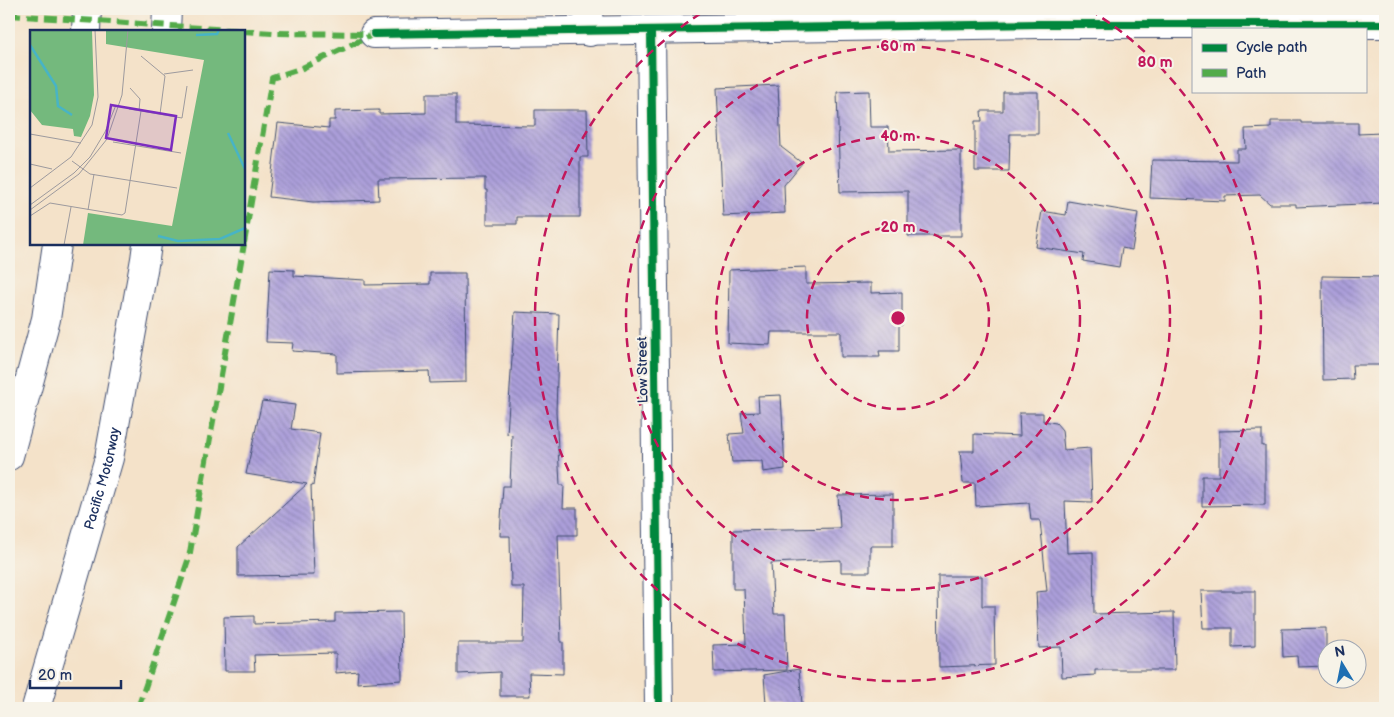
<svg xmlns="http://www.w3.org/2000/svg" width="1394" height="717" font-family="'Balsamiq Sans',sans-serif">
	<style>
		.building { fill: url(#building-back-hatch) }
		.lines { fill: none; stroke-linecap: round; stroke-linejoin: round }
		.minor-casing { stroke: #3c4a6e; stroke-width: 30 }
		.highway-casing { stroke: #3c4a6e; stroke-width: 30 }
		.minor { stroke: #fff; stroke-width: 28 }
		.highway { stroke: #fff; stroke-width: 28 }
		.quiet { stroke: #52ab49; stroke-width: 6; stroke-dasharray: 12 6; stroke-linecap: butt }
		.cycleway-casing { stroke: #f7f3e8; stroke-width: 11 }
		.cycleway { stroke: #00873e; stroke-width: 8 }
		.ring { fill: none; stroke: #c2185b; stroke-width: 2.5; stroke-dasharray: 9 6 }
		.labels { text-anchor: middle; stroke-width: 4; stroke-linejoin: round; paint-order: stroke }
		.street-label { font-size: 14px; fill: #1b2f5e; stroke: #f7f3e8 }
		.inset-river { fill: none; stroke: #48b4c5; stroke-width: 2.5 }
		.inset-road { fill: none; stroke: #9d9a9e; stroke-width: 1 }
		.view { fill: #7b2cbf; fill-opacity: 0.15; stroke: #7b2cbf; stroke-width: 2.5 }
		.inset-edge { fill: none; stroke: #1b2f5e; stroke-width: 2.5 }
		.centre { fill: #c2185b; stroke: #f7f3e8; stroke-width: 2.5 }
		.ring-label { font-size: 15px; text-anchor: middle; font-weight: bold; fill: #c2185b; stroke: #f7f3e8; stroke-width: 4; stroke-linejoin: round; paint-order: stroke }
	</style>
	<defs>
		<pattern id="building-back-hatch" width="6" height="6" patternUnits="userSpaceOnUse" patternTransform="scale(1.25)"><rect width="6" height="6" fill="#ac9fda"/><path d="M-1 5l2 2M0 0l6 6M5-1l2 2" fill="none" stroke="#8b82b4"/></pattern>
	</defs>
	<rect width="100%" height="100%" fill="#f7f3e8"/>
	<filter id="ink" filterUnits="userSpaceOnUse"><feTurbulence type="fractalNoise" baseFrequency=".02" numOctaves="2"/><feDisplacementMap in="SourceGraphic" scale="10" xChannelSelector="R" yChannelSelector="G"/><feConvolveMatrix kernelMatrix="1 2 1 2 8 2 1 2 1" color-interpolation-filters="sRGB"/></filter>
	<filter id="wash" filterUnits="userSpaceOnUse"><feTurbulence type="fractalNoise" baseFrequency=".0096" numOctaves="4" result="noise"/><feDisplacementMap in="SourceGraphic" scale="20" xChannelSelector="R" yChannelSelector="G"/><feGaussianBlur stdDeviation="1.12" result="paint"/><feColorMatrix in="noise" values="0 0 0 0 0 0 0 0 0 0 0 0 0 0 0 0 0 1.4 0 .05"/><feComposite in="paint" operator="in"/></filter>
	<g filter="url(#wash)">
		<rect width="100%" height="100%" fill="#f4e2c9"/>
		<g id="blocks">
			<g class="building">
				<polygon points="778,85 781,147 802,163 784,185 785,213 723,216 717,88"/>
				<polygon points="869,91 870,127 888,127 889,151 961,150 961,236 908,236 908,191 840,192 837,92"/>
				<polygon points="1003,92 1038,92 1038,134 1010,134 1009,171 975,171 975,121 982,121 981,111 1003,111"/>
				<polygon points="426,94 456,94 456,125 535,126 535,110 587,110 588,157 580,157 580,217 517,217 517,224 487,224 487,190 485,190 485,178 378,179 379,200 313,202 269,197 278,123 329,128 329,120 335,120 335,111 379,110 379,114 426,113"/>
				<polygon points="1271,121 1301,121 1301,123 1358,123 1358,134 1382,133 1383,203 1296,207 1296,204 1270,204 1260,195 1225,196 1225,201 1150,198 1152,160 1237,161 1237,149 1246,149 1245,129 1271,128"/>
				<polygon points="1068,201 1138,213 1132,250 1122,248 1119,267 1083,261 1084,254 1036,247 1042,211 1066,215"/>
				<polygon points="806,267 806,284 871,283 871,293 902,292 902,325 899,326 899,351 879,351 880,357 841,357 841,332 771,332 770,345 728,343 729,270"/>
				<polygon points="270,269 294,270 294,276 365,280 365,285 430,284 430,273 465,273 466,382 430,383 429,371 337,373 337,354 292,351 293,343 266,342"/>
				<polygon points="1322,276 1385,277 1385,365 1352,365 1353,379 1323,380"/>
				<polygon points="515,312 559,314 556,412 560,485 564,485 563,508 577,508 577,535 558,535 561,642 563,642 563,674 529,673 530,696 500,696 500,672 458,674 458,643 523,643 524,587 511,587 510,536 500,536 503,486 510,486 512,435 507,434"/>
				<polygon points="781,395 785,469 763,472 762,461 732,462 729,434 744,433 741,413 759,412 758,396"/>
				<polygon points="262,401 295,405 291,429 320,433 313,486 311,485 314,575 238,576 238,547 307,484 246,474"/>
				<polygon points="1019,413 1043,413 1043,421 1056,423 1062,430 1064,450 1090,448 1092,502 1065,501 1067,553 1093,552 1094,614 1174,612 1175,670 1095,670 1095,675 1062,677 1061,647 1039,648 1036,592 1047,591 1040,520 1031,520 1029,503 976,506 975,483 963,483 960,451 974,451 974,434 1020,436"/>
				<polygon points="1262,430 1262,446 1265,446 1265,505 1202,506 1202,476 1219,476 1219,431"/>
				<polygon points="893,494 893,546 870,546 870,572 841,572 841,560 771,563 774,614 785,614 787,670 714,672 713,645 746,644 744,589 733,589 733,530 840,528 838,495"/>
				<polygon points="938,576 982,576 982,606 994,606 995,665 939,667"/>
				<polygon points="1201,591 1255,591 1255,646 1232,647 1232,628 1203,628"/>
				<polygon points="401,612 402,680 357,683 358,671 336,673 336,653 254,655 255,671 225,671 224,617 254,616 254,624 335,622 335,613"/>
				<polygon points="1326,628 1326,666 1298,667 1297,656 1283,657 1282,629"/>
				<polygon points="799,669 802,704 766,704 764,675"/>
			</g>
		</g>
	</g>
	<g filter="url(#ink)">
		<use href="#blocks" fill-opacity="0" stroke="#3c4a6e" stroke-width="1"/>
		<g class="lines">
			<g class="minor-casing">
				<g id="minor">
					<polyline points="588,9 589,32"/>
					<polyline points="651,31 659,708"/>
					<polyline points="374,34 1039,24 1385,24"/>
				</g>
			</g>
			<g class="highway-casing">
				<g id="highway">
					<polyline points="86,31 87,9"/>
					<polyline points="166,31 167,9"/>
					<polyline points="9,456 46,319 57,244"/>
					<path id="s1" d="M36 708 109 458 145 259 147 244"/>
				</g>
			</g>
			<use href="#minor" class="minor"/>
			<use href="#highway" class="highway"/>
			<g class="quiet">
				<polyline points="9,15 273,33 374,34"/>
				<polyline points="244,243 272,78 300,69 372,35"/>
				<polyline points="138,708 189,558 244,244"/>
			</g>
			<g class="cycleway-casing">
				<g id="cycleway">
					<polyline points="651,31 659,708"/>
					<polyline points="374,34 1039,24 1385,24"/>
				</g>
			</g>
			<use href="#cycleway" class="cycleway"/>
		</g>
	</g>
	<g class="ring">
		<circle cx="898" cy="318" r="91"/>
		<circle cx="898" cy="318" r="182"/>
		<circle cx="898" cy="318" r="272"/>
		<path d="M1090 10A363 363 0 1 1 706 10"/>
	</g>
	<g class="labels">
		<g class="street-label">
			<text transform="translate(642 370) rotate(-91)" y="5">Low Street</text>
			<text dy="5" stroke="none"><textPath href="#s1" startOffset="239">Pacific Motorway</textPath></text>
		</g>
	</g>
	<g transform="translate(30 30)">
		<rect width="215" height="215" fill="#f4e2c9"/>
		<path d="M0 0H62L64 65 60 86 51 107 44 106 43 99 12 95 0 80ZM76 0H215V215H53L58 183 142 196 174 30 76 14Z" fill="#74b97d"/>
		<path class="inset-river" d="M166 5 187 4 189 0M0 15 26 56 28 76 42 85M198 103 215 139M128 206 148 211 190 209 215 198"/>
		<path class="inset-road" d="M111 26 135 46 130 84M134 44 163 40M100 58 110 69 109 81M99 79 152 88 157 56M0 104 51 113M83 112 151 123M42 131 60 144 147 158M0 134 22 139M0 158 41 127 62 95 68 67 65 0M0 175 44 143 60 127 75 102 86 75M0 180 49 144 77 109 92 65 98 0M58 180 64 144M0 186 20 173 92 185 95 183 111 81M34 215 41 177"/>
		<path class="view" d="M81 75 146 86 141 120 76 108Z"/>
		<rect width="215" height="215" class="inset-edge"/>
	</g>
	<circle cx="898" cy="318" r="8" class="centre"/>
	<g class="ring-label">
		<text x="898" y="51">60 m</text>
		<text x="1155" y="67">80 m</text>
		<text x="898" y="141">40 m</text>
		<text x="898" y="232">20 m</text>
	</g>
	<rect width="1394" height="717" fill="none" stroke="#f7f3e8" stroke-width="30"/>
	<rect x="1192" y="28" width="175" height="65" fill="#f7f3e8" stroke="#9fa5b1"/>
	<rect x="1202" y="44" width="25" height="8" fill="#00873e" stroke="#9fa5b1"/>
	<text x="1236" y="52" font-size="15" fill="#1b2f5e">Cycle path</text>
	<rect x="1202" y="69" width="25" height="8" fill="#52ab49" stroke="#9fa5b1"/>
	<text x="1236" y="78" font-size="15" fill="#1b2f5e">Path</text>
	<g transform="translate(1342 664) rotate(350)"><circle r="24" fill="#f7f3e8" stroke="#9fa5b1"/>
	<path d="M0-4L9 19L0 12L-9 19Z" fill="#1f6fb2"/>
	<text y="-8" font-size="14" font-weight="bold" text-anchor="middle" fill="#1b2f5e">N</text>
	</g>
	<path d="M30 680v8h91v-8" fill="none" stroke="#1b2f5e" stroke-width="2.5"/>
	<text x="38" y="680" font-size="15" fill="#1b2f5e" stroke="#f7f3e8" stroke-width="4" paint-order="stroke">20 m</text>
</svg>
